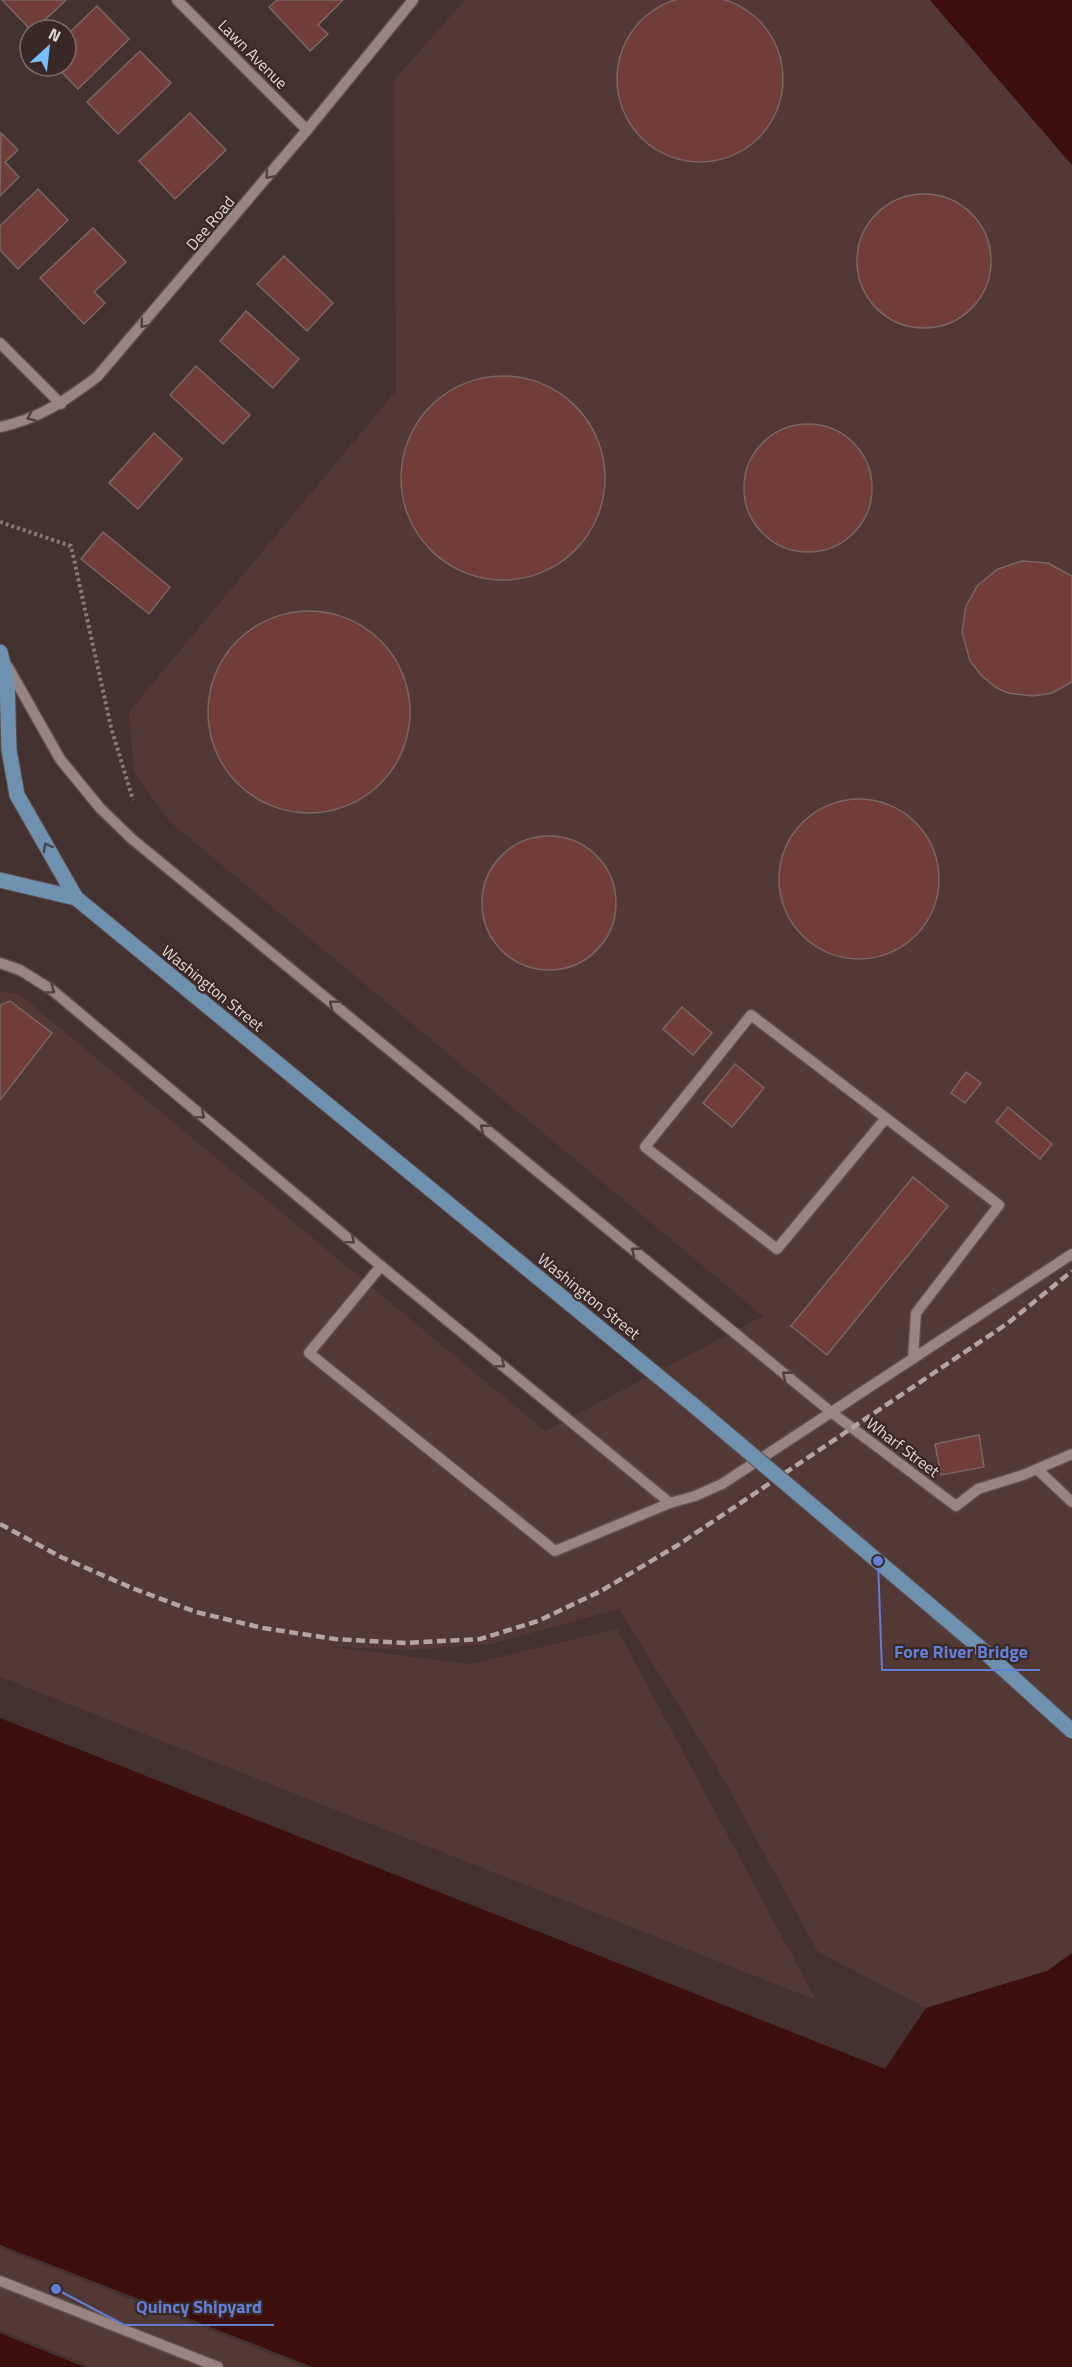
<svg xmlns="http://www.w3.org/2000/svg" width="1072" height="2367" font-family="'Titillium Web',sans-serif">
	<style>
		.built { fill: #523936 }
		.water { fill: #3c0e0c }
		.pier { fill: #433230 }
		.building { fill: #713d38; stroke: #7a6663; stroke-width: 1.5 }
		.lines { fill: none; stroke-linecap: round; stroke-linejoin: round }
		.minor-casing { stroke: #5d4e4d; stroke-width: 13 }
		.major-casing { stroke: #5d4e4d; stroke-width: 17 }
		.path { stroke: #877977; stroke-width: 4; stroke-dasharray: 3 3; stroke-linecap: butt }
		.minor { stroke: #998482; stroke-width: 10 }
		.major { stroke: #6e91b0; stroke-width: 15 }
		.rail { stroke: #b1a4a2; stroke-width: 4.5; stroke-dasharray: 9 4.5; stroke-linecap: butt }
		.major-bridge-casing { stroke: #5d4e4d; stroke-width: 17; stroke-linecap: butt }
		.major-bridge { stroke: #6e91b0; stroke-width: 15 }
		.oneway { stroke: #513f3d }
		.oneway2 { stroke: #49484f }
		.labels { text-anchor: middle; stroke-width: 4.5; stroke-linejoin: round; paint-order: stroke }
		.street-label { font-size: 16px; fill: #e2d7d5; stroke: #392826 }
		.leader { fill: none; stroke: #627ed7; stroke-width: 2 }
		.callout-dot { fill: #627ed7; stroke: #392826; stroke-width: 2 }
		.callout-label { font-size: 18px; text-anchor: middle; font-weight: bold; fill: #627ed7; stroke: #392826; stroke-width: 4.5; stroke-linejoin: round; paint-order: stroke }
	</style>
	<rect width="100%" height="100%" fill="#433230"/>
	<g class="built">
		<polygon points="465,0 930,0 1072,165 1072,1953 1047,1971 926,2008 818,1952 718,1769 619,1609 491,1644 412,1650 332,1647 470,1664 617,1629 816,2000 0,1677 0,992 19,994 545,1431 763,1316 169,821 134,772 129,712 396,391 394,80"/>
		<polygon points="0,2245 312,2367 85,2367 0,2333"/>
	</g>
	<g class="water">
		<polygon points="930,0 1072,0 1072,165"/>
		<polygon points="0,1718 885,2069 926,2008 1047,1971 1072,1953 1072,2367 312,2367 0,2245"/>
		<polygon points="0,2333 85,2367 0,2367"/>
	</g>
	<g class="pier">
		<polygon points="0,2245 312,2367 304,2367 0,2248"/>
		<polygon points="0,2330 86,2364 88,2367 0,2333"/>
	</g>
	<g class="building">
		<circle cx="700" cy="79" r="83"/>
		<polygon points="2,0 66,0 34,30 31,30"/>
		<polygon points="277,0 343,0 318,25 328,34 310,51 269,7"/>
		<polygon points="97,6 129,39 78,89 56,66 66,66 66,36"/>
		<polygon points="140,51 171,83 118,134 87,102"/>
		<polygon points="190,113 226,150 175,199 139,161"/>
		<polygon points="1,133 18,150 5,162 19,177 0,196"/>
		<polygon points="38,189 68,220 18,269 0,250 0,226"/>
		<circle cx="924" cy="261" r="67"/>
		<polygon points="93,228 126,262 94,292 105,303 84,324 40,278"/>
		<polygon points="284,256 333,303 307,331 257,284"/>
		<polygon points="246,311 299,359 273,388 220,341"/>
		<polygon points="196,366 250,415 223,444 170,395"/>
		<circle cx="503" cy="478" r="102"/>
		<circle cx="808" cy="488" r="64"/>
		<polygon points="154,433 182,459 138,509 109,483"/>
		<polygon points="103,532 170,587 149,614 81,559"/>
		<polygon points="1022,561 1048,563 1072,576 1072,682 1052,693 1033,696 1008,693 997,688 982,676 970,661 962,632 966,606 978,585 998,569"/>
		<circle cx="309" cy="712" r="101"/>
		<circle cx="859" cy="879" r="80"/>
		<circle cx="549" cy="903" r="67"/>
		<polygon points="10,1001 52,1033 0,1100 0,1005"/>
		<polygon points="682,1007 712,1033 693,1055 663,1029"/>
		<polygon points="735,1064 764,1088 732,1127 703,1103"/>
		<polygon points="966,1072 981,1083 965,1103 951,1093"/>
		<polygon points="1008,1107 1052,1144 1040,1159 996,1122"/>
		<polygon points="913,1177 948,1206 827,1355 791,1326"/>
		<polygon points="979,1435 984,1467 941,1475 935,1444"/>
	</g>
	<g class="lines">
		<g class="minor-casing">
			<g id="minor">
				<polyline points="177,0 307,130"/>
				<polyline points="0,343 61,404"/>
				<path d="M0 427C39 419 66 400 97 377L307 130 413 0"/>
				<polyline points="8,667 60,759 100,808 132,839 831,1412 956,1506 978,1489 1023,1475 1072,1454"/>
				<polyline points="0,963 20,970 52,990 381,1266 670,1503"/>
				<polyline points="886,1118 751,1015 645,1147 777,1249 886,1118 999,1205 916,1313 913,1359"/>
				<polyline points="381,1266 309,1353 555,1551 670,1503 695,1496 722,1484 1072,1254"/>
				<polyline points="1037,1469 1072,1502"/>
				<polyline points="0,2281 218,2367"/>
			</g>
		</g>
		<g class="major-casing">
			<g id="major">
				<polyline points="0,652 7,679 9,750 17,795 76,898 692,1404"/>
				<polyline points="0,880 76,898"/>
			</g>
		</g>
		<polyline class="path" points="0,522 71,546 111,727 133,800"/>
		<use href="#minor" class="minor"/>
		<use href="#major" class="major"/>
		<polyline class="rail" points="0,1524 61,1557 132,1588 196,1612 263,1628 335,1639 407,1643 480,1639 538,1621 601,1591 678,1545 1008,1323 1072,1271"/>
		<g class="major-bridge-casing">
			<polyline id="major-bridge" points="692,1404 978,1646 1072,1731"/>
		</g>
		<use href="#major-bridge" class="major-bridge"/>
	</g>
	<defs><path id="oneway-chevron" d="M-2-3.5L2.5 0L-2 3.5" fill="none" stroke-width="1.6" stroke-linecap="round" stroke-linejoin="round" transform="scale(1.5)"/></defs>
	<g class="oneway">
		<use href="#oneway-chevron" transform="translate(269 175) rotate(130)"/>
		<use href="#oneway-chevron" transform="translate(144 324) rotate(130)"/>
		<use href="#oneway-chevron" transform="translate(31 417) rotate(157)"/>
		<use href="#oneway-chevron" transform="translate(51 990) rotate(36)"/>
		<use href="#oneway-chevron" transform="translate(333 1004) rotate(-141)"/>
		<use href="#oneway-chevron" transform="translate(201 1115) rotate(40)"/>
		<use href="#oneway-chevron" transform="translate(484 1128) rotate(-141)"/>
		<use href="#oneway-chevron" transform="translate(351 1240) rotate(40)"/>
		<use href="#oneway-chevron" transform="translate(635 1251) rotate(-141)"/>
		<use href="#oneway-chevron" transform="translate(501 1364) rotate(39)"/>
		<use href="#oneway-chevron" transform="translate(786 1375) rotate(-141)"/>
	</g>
	<use class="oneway2" href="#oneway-chevron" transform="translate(47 847) rotate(-119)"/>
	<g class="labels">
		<g class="street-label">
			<text transform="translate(253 54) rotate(45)" y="6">Lawn Avenue</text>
			<text transform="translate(210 223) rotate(-50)" y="6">Dee Road</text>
			<text transform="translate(213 988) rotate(39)" y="6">Washington Street</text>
			<text transform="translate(589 1296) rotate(39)" y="6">Washington Street</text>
			<text transform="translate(903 1447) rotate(37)" y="6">Wharf Street</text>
		</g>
	</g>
	<path class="leader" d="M878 1561L882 1670H1040M56 2289L124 2325H274"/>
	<g class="callout-dot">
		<circle cx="878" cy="1561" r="6"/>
		<circle cx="56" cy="2289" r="6"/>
	</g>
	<g class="callout-label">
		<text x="961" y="1658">Fore River Bridge</text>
		<text x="199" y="2313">Quincy Shipyard</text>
	</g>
	<g transform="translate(48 48) rotate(27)"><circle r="28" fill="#392826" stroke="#7d6e6c" stroke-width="1.5"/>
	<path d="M0-4.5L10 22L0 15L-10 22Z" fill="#76c0f7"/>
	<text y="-9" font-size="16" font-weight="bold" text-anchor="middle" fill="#e2d7d5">N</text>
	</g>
</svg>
